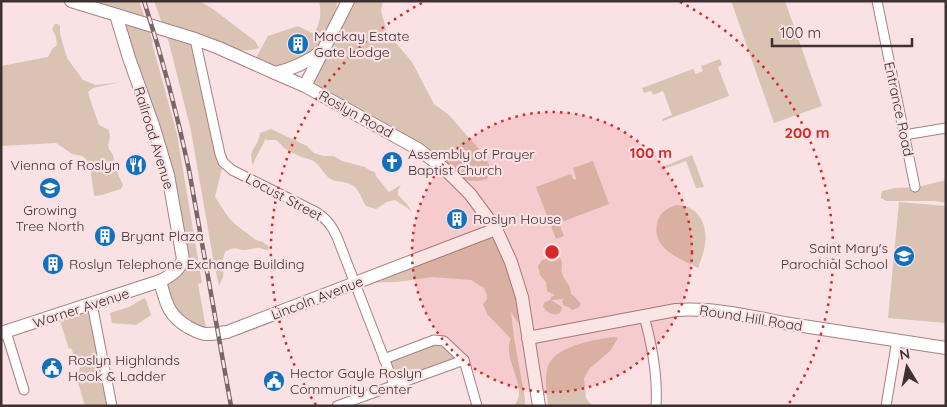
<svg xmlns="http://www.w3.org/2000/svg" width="947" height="407" font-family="Quicksand,sans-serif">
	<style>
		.green { fill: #dac3b3 }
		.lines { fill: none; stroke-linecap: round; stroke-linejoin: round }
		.street-casing { stroke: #a48084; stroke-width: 11 }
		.secondary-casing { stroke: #a48084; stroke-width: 14 }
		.street { stroke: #fff; stroke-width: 9 }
		.secondary { stroke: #fff; stroke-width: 12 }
		.rail-casing { stroke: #786668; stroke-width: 4.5 }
		.rail { stroke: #fae2e4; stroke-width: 2.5; stroke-dasharray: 8; stroke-linecap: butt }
		.ring { fill: none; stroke: #d62828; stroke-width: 2.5; stroke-dasharray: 2.5 5 }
		.labels { text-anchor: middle; stroke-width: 4.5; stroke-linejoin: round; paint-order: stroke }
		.poi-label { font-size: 14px; fill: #3f3032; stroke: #fae2e4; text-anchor: start }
		.street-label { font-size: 14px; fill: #3f3032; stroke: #fae2e4 }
		.centre { fill: #d62828; stroke: #fae2e4; stroke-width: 2.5 }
		.ring-label { font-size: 15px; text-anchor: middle; font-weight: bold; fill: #d62828; stroke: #fae2e4; stroke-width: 4.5; stroke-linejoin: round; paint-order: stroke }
	</style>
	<rect width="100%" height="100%" fill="#fae2e4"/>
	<g class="green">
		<polygon points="71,1 139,1 153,42 152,43 177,134 202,283 198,284 207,334 180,322 160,281 178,268 175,217 116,15"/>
		<path d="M154 1H199L213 9 255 41 259 48C242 55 213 44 195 39L193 54 217 162 222 168 215 197 229 218 236 225 256 240 263 242 269 247 268 250C266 250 263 249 260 248 255 247 250 250 244 250 233 249 236 246 225 252L221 266C226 272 222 280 219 286L213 258 191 131 169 43Z"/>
		<path d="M319 1H337L336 16 348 1H383L381 10 386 29 396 43 412 62 434 104 449 115 478 148 489 164V173L487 179C471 184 464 179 450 173L305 86 321 53 288 69 253 63 268 36 298 26 314 34C320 21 322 15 319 1Z"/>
		<polygon points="731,1 785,1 822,106 774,123"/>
		<polygon points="55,24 58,24 60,26 60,34 67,58 83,80 96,85 121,82 93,88 88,92 89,96 99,125 109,130 110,137 108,145 109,149 113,155 118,174 123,185 121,189 102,195 95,196 94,195 90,167 86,159 82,156 72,154 56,143 1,146 1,66 48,57 52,49 57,45 56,37 52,29"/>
		<polygon points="720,59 722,65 718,67 729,96 663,121 662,119 672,115 663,91 653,95 651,91 644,93 642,88 693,69 696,74 703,71 701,66"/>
		<path d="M271 129 307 146 314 153 323 156H334L342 161 365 167 371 171 375 172 376 176 389 192 401 185 398 190V195L407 204 412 212 406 207 395 200 387 202 376 209 366 206C361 198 359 186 347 183 341 181 334 182 329 178 324 174 321 167 316 163 312 159 307 159 302 157 297 155 289 151 284 148 281 145 279 142 276 140H267L265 139C262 149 255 156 253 166 247 148 258 149 260 133Z"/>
		<polygon points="692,155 704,187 696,188 686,161 661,170 660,168"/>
		<polygon points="593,161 609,204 559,223 564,236 556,239 536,187 571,174 573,179 575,180 576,178 573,168"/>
		<polygon points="946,180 946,203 935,201 886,201 881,198 881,195 882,191 895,188 918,187"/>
		<polygon points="899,202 946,206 946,323 888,318"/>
		<path d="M676 205C698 205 708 224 705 244 704 252 701 260 698 268 679 258 649 248 658 220 661 212 667 208 676 205Z"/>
		<path d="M496 229 528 338 511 312 514 338 525 399V406H514C530 387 501 359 511 339L487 314 483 304 487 299V295L484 288 471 280 432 277 398 282 355 283Z"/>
		<path d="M555 255C567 260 559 268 563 276 566 282 571 286 571 294L574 296 581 304 578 308 572 310 569 307 564 306 562 301 564 299 551 300 562 307C561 321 544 312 543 306 543 304 545 303 545 302L550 300 551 297 555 295 547 291 546 282 540 275 538 266 542 260Z"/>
		<polygon points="144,298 146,300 151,315 136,325 112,323 110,313 129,307"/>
		<path d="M92 304 111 406H85L77 379 81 377 79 371C83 361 79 362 74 355 73 354 72 349 71 348L69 349 58 315Z"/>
		<path d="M614 337 618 338 610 351 590 368 584 378 586 398 592 406H548C547 394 544 378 548 366 557 345 594 340 614 337Z"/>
		<polygon points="439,340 464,360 394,384 384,359"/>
	</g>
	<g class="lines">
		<g class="street-casing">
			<g id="street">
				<polyline points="877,1 915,187"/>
				<path d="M195 39 220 154 223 162 232 170 316 212C327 219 332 226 337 237L394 384"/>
				<polyline points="904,135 946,128"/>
				<polyline points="92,304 112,406"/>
				<path d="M644 316C652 345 658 376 656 406"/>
				<polyline points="6,332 24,390"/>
				<polyline points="384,359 434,340 444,341 464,360 477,406"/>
				<polyline points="337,406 464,360"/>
				<polyline points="886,406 897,340"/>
			</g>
		</g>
		<g class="secondary-casing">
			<g id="secondary">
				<polyline points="71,1 195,39 219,48 275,73 305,86 418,149 446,170 470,194 496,229 511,262 522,297 539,406"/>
				<path d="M275 73C292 69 308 62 322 51"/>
				<polyline points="305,86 348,1"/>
				<path d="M160 281C166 303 168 315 188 327 194 330 200 334 207 334 213 334 220 333 227 332L496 229"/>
				<path d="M1 333 160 281C170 276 179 271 183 259L168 175 153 125 129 58 116 15"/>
				<path d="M528 338 676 310C714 307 753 317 790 324 842 332 894 340 946 348"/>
			</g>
		</g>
		<use href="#street" class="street"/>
		<use href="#secondary" class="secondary"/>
		<g class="rail-casing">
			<path id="rail" d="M144 1C162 57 177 113 189 170L231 406"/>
		</g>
		<use href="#rail" class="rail"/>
	</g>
	<circle cx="552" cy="252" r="140" fill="#d62828" fill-opacity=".12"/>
	<g class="ring">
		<circle cx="552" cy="252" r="140"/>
		<path d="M316 405A281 281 0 0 1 424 2M680 2A281 281 0 0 1 788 405"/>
	</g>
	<defs>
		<g id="building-disc" transform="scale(1.125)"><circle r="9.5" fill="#1370bc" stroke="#fae2e4"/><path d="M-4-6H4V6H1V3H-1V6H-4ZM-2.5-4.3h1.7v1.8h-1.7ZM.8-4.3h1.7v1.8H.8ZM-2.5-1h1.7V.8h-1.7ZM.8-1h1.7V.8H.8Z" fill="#fff"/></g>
		<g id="church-disc" transform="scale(1.125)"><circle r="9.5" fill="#1370bc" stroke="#fae2e4"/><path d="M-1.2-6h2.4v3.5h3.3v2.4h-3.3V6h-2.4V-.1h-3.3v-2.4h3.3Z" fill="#fff"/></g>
		<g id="restaurant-disc" transform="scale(1.125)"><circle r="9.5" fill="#1370bc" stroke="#fae2e4"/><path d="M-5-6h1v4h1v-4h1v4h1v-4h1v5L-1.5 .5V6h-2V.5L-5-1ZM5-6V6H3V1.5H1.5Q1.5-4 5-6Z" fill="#fff"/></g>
		<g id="school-disc" transform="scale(1.125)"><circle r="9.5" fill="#1370bc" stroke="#fae2e4"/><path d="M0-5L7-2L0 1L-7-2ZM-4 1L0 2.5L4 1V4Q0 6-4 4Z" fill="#fff"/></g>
		<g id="civic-disc" transform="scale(1.125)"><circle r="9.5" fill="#1370bc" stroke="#fae2e4"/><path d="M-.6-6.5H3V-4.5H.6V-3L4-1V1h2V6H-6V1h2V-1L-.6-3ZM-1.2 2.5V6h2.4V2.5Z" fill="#fff"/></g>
	</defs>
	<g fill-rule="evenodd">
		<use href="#building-disc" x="298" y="44"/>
		<use href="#church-disc" x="392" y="162"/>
		<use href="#restaurant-disc" x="136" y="165"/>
		<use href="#school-disc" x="50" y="188"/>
		<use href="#building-disc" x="457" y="219"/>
		<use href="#building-disc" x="105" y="236"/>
		<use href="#school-disc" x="904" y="256"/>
		<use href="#building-disc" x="53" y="264"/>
		<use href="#civic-disc" x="52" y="368"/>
		<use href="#civic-disc" x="274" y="381"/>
	</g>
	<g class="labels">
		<g class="poi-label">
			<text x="314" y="41">Mackay Estate<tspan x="314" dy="16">Gate Lodge</tspan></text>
			<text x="408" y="159">Assembly of Prayer<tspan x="408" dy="16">Baptist Church</tspan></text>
			<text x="120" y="170" text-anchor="end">Vienna of Roslyn</text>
			<text x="50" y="215" text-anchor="middle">Growing<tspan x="50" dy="16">Tree North</tspan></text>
			<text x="473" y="224">Roslyn House</text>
			<text x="121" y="241">Bryant Plaza</text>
			<text x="888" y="253" text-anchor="end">Saint Mary's<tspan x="888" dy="16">Parochial School</tspan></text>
			<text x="69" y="269">Roslyn Telephone Exchange Building</text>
			<text x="68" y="365">Roslyn Highlands<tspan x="68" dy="16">Hook &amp; Ladder</tspan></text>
			<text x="290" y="378">Hector Gayle Roslyn<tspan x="290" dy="16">Community Center</tspan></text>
		</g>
		<g class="street-label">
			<text transform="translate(899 109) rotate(78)" y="5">Entrance Road</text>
			<text transform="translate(356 114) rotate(29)" y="5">Roslyn Road</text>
			<text transform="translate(154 138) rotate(73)" y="5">Railroad Avenue</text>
			<text transform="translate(284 197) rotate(28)" y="5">Locust Street</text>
			<text transform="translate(317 298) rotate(-21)" y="5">Lincoln Avenue</text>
			<text transform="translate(81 308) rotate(-18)" y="5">Warner Avenue</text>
			<text transform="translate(751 318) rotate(9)" y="5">Round Hill Road</text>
		</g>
	</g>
	<circle cx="552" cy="252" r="8" class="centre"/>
	<g class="ring-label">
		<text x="807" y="138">200 m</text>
		<text x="651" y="158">100 m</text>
	</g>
	<rect width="947" height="407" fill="none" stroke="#3f3032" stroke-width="5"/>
	<g transform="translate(907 367) rotate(350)" stroke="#fae2e4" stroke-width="4" paint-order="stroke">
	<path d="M0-4L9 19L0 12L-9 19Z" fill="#3f3032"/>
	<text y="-8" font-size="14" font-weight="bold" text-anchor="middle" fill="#3f3032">N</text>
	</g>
	<path d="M772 38v8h140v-8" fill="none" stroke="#3f3032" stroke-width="2.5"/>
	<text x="780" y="38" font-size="15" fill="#3f3032" stroke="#fae2e4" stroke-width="4" paint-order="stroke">100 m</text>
</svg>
